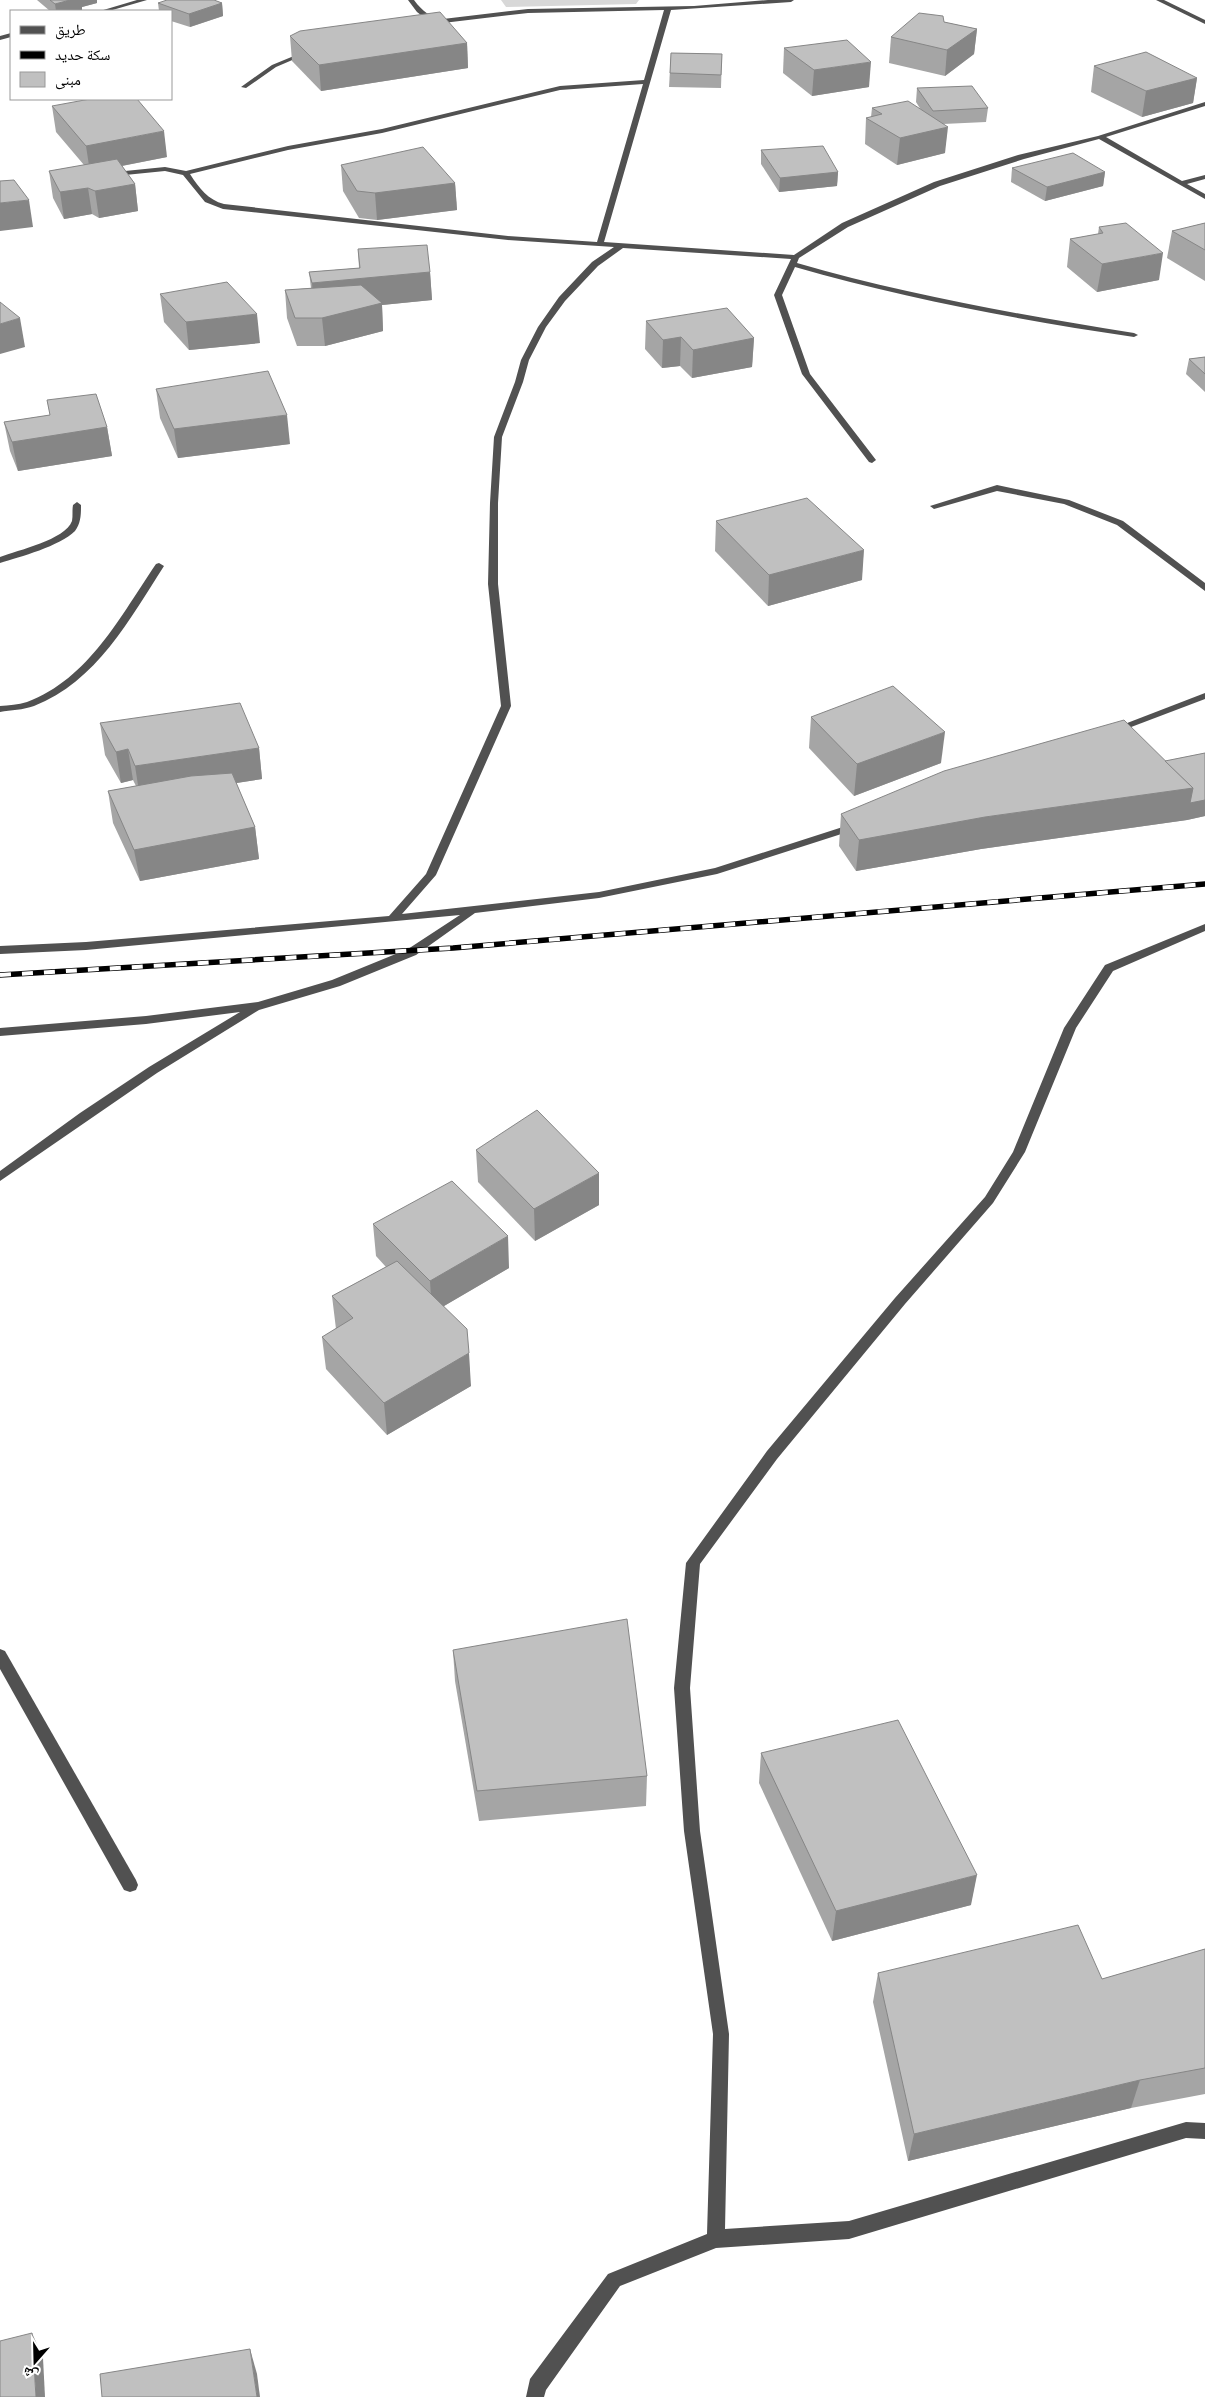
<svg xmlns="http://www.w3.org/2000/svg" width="1205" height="2397" font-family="Commissioner,'Noto Naskh Arabic',sans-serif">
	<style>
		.green { fill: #d8d8d8 }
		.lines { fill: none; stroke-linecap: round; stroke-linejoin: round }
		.minor { fill: #515151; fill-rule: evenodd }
		.rail-casing { stroke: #000; stroke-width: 5.5 }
		.rail { stroke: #fff; stroke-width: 4; stroke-dasharray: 11; stroke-linecap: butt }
		.wall { fill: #a5a5a5 }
		.shaded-wall { fill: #868686 }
		.building { fill: #c0c0c0; stroke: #868686 }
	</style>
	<rect width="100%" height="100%" fill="#fff"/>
	<polygon class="green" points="501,0 639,0 636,4 506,7"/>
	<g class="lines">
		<g class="minor">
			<polygon points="137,0 147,0 109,11 100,11"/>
			<path d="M408 0H414C423 12 429 16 443 19L528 9 694 6 768 0H794L791 2 671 10 604 242 794 255 842 223 934 182 1018 155 1098 136 1205 102V106L1106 137 1182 181 1205 175V179L1187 184 1205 194V199L1099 139 1024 159 940 186 848 227 799 258 797 263C908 295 1020 315 1134 333L1138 335 1134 337C1020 320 906 299 795 267L782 295 810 374 876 460 872 463 869 462 802 374 774 295 791 259 623 248 598 266 565 301 546 327 529 360 523 382 502 437 498 503V584L511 706 436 875 402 914 599 892 715 868 852 824H860L861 826 860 828 717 874 599 898 475 913 416 955 340 986 259 1010 157 1073 0 1181V1171L80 1113 149 1067 240 1012 146 1024 0 1036V1028L146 1016 258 1002 332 980 408 949 460 915 86 950 0 954V946L86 942 389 916 426 874 501 706 488 584 490 503 494 437 515 382 521 360 538 327 559 297 592 262 614 247 508 240 223 209 205 202 183 175 165 171 115 176 111 174 115 172 165 167 186 171 288 146 382 129 560 86 644 80 664 10 528 13 443 23 426 19 417 12ZM643 84 597 242 508 236 224 204C208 200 199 188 190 174L288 150 382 133 560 90Z"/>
			<polygon points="1156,0 1164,0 1205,20 1205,24"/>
			<polygon points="11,33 11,37 0,40 0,36"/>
			<polygon points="306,51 311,52 276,67 246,88 241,87 272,65"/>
			<polygon points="997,485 1069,500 1123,521 1205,583 1205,591 1117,525 1064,504 997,491 934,509 930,506"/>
			<path d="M77 502 81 505C81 514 81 523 75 531 60 546 20 557 0 563V557C18 550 65 540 72 521 73 516 72 510 73 505Z"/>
			<path d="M159 563 164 566C130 619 96 682 34 706 23 710 11 710 0 712V706C9 705 18 705 27 702 89 679 121 615 156 564Z"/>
			<polygon points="1205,693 1205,699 1118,732 1110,732 1109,730"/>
			<polygon points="1205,924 1205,931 1113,971 1076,1028 1025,1152 993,1203 905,1304 777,1459 700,1564 690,1688 700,1831 729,2034 725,2229 849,2221 1186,2122 1205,2123 1205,2139 1186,2138 849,2239 716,2248 620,2286 546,2390 544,2397 526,2397 530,2379 608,2274 707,2234 713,2034 684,1831 674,1688 686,1563 767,1451 895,1298 985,1197 1013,1152 1064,1028 1105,965"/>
			<polygon points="0,1649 5,1651 136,1880 138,1885 136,1890 130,1892 124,1890 0,1669"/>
		</g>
		<g class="rail-casing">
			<polyline id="rail" points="0,975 453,948 1205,884"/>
		</g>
		<use href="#rail" class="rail"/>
	</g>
	<g class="wall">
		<polygon points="37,0 97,0 97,3 82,7 82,11 50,11"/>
		<polygon points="158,3 222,3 223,16 190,27 171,21 171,11 159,11"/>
		<polygon points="944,22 977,29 974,54 945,76 889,63 891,37"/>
		<polygon points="290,36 467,43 468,68 321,91 292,61"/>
		<polygon points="784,48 869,87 812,96 783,73"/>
		<polygon points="671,53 722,54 721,88 669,87"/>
		<polygon points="1094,66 1197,78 1193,103 1142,117 1091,92"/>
		<polygon points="917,88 988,108 986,122 943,124 945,153 897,165 865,144 866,118 871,117 872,108 921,110 916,102"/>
		<polygon points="52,106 167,157 122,166 135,184 138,211 99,218 92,214 64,219 53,198 49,171 84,165 56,132"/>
		<polygon points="761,150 838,172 837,186 779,192 761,164"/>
		<polygon points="341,165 455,183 457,210 377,220 359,218 343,191"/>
		<polygon points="1012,168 1105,172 1103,186 1045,201 1011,182"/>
		<polygon points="1205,223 1205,281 1167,258 1172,231"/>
		<polygon points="1099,227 1159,280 1097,292 1067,267 1070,239 1098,234"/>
		<polygon points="358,249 430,272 432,300 382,305 383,331 325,346 297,346 287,318 285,290 311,288 309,272 359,268"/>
		<polygon points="160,294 260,343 189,350 164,322"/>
		<polygon points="646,321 754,338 752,367 692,378 680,366 662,368 645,349"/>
		<polygon points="1205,357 1205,392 1186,374 1189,359"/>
		<polygon points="156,389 290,444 178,458 160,418"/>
		<polygon points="47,400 107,427 112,456 18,471 10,451 4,422 50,415"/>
		<polygon points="716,521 862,580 768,606 715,551"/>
		<polygon points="811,717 941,763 854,796 809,748"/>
		<polygon points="100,723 259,748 262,779 236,783 255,827 259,859 140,881 113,823 108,791 136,786 133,780 121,783 105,755"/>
		<polygon points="1205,753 1205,816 1187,820 981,849 856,871 839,846 841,814 1165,761"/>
		<polygon points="476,1150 599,1205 535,1241 478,1182"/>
		<polygon points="373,1224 509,1268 444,1306 471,1386 387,1435 326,1369 322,1337 336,1329 332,1296 386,1267 376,1256"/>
		<polygon points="453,1650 647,1776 646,1806 479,1821 455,1681"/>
		<polygon points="761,1753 971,1905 832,1941 759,1783"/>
		<polygon points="1205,1949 1205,2094 1131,2108 908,2161 873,2002 878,1973 1102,1979"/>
	</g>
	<g class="shaded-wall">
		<polygon points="70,0 97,0 97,3 82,7 82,11 56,11 55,4"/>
		<polygon points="222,3 223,16 190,27 189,14"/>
		<polygon points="977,29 974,54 945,76 947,50"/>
		<polygon points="467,43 468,68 321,91 319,65"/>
		<polygon points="871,62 869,87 812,96 814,70"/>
		<polygon points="1197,78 1193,103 1142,117 1146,91"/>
		<polygon points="948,127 945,153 897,165 900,138"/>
		<polygon points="164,131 167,157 90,172 86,146"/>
		<polygon points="838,172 837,186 779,192 780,178"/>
		<polygon points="1105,172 1103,186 1045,201 1047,187"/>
		<polygon points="455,183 457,210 377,220 375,193"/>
		<polygon points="135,184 138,211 99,218 95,191"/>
		<polygon points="88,188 92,214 64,219 60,192"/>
		<polygon points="29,200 33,227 0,231 0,203"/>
		<polygon points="1163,253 1159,280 1097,292 1102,264"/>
		<polygon points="430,272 432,300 382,305 383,331 325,346 322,318 314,311 312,283"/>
		<polygon points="257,314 260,343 189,350 186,322"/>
		<polygon points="20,318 25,347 0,354 0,324"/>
		<polygon points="681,337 680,366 662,368 663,340"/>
		<polygon points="754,338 752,367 692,378 693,350"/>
		<polygon points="287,415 290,444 178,458 174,429"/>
		<polygon points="107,427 112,456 18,471 12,442"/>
		<polygon points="864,550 862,580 768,606 769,575"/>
		<polygon points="945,732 941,763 854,796 857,764"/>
		<polygon points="259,748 262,779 140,798 135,766"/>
		<polygon points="128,749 133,780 121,783 116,752"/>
		<polygon points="1193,788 1205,800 1205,816 1187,820 981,849 856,871 859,840 985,817"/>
		<polygon points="255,827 259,859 140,881 134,850"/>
		<polygon points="599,1173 599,1205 535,1241 534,1209"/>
		<polygon points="508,1236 509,1268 432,1313 430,1281"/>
		<polygon points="469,1353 471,1386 387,1435 384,1403"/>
		<polygon points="977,1875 971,1905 832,1941 836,1911"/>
		<polygon points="1140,2080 1131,2108 908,2161 914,2134"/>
		<polygon points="32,2333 43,2358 45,2397 36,2397"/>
		<polygon points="250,2349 257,2374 260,2397 257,2397"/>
	</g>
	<g class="building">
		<polygon points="50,0 70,0 55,4"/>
		<polygon points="167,0 214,0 222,3 189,14 158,3"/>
		<polygon points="440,12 467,43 319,65 290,36 300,31"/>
		<polygon points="919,13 943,16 944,22 977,29 947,50 891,37"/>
		<polygon points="847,40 871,62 814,70 784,48"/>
		<polygon points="1146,52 1197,78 1146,91 1094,66"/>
		<polygon points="671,53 722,54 721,75 670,73"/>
		<polygon points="972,86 988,108 933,111 917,88"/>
		<polygon points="90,99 137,99 164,131 86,146 52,106"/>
		<polygon points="908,101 948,127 900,138 866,118 882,114 872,108"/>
		<polygon points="823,146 838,172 780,178 761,150"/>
		<polygon points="423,147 455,183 375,193 357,191 341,165"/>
		<polygon points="1073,153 1105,172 1047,187 1012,168"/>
		<polygon points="117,159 135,184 95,191 88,188 60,192 49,171"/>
		<polygon points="14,180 29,200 0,203 0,181"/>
		<polygon points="1126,223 1163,253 1102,264 1070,239 1103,233 1099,227"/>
		<polygon points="1205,223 1205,250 1172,231"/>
		<polygon points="427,245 430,272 312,283 309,272 360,268 358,249"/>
		<polygon points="227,282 257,314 186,322 160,294"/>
		<polygon points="361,285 382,303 322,318 295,318 285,290"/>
		<polygon points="0,302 20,318 0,324"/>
		<polygon points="727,308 754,338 693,350 681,337 663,340 646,321"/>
		<polygon points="1205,357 1205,374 1189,359"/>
		<polygon points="268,371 287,415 174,429 156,389"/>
		<polygon points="96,394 107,427 12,442 4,422 50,415 47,400"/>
		<polygon points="807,498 864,550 769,575 716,521"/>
		<polygon points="893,686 945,732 857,764 811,717"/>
		<polygon points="240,703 259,748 135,766 128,749 116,752 100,723"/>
		<polygon points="1124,720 1193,788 985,817 859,840 841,814 944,771"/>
		<polygon points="1205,753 1205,800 1190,803 1193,788 1165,761"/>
		<polygon points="232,773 255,827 134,850 108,791 191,776"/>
		<polygon points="537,1110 599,1173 534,1209 476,1150"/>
		<polygon points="452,1181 508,1236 430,1281 373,1224"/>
		<polygon points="397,1261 467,1329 469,1353 384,1403 322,1337 353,1318 332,1296"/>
		<polygon points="627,1619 647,1776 477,1791 453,1650"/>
		<polygon points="898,1720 977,1875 836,1911 761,1753"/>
		<polygon points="1078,1925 1102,1979 1205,1949 1205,2068 1140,2080 914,2134 878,1973"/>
		<polygon points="32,2333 36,2397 0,2397 0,2341"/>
		<polygon points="250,2349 257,2397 102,2397 100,2374"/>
	</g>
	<rect x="10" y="10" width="162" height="90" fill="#ffffff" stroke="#999999"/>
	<rect x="20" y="26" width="25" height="8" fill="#515151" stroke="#999999"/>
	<text x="55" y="35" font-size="15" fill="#000000">طريق</text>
	<rect x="20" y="51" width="25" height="8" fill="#000000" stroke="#999999"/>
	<text x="55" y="60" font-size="15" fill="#000000">سكة حديد</text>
	<rect x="20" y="72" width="25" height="15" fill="#c0c0c0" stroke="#999999"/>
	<text x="55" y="85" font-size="15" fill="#000000">مبنى</text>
	<g transform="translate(35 2362) rotate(200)" stroke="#ffffff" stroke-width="4" paint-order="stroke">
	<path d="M0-4L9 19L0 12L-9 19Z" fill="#000000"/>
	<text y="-8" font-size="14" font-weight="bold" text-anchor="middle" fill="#000000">ش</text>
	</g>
</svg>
